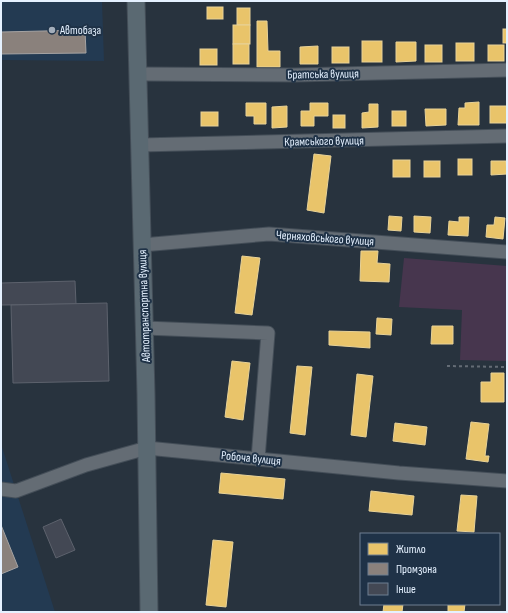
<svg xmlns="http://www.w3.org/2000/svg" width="508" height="613" font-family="'Sofia Sans Condensed',sans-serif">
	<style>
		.built { fill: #233a52 }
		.green { fill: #47364e }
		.homes { fill: #e9c46a; stroke: #e8d297 }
		.industry { fill: #8a817c; stroke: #a5a3a3 }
		.building { fill: #434854; stroke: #5d626d }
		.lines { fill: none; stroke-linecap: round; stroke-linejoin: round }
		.minor-casing { stroke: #444e58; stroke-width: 15 }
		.major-casing { stroke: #444e58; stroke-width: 19 }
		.path { stroke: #646c75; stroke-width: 2; stroke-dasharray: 3 3; stroke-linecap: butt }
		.minor { stroke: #646c74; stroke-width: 13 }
		.major { stroke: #5a6972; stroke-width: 17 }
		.poi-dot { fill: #a3aebb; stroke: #1f3247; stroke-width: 1.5 }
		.labels { text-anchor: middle; stroke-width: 4; stroke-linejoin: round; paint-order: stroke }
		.poi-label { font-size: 12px; fill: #e5f1ff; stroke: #1f3247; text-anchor: start }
		.street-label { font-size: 12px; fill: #e5f1ff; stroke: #1f3247 }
	</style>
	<rect width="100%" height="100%" fill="#28333e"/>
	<g class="built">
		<polygon points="1,1 102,1 104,61 1,60"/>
		<polygon points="1,444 55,612 1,612"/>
	</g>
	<polygon class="green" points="404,258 507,266 507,361 460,360 462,310 399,307"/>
	<g class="homes">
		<rect x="207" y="7" width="16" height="12"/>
		<rect x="237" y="8" width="13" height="17"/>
		<polygon points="257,21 267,21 268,51 280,51 280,67 257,67"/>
		<rect x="233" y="25" width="17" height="19"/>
		<rect x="503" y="29" width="4" height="14"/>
		<rect x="362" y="41" width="20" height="21"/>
		<polygon points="396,42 416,42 416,61 396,62"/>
		<rect x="456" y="43" width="18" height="18"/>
		<rect x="233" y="44" width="16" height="20"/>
		<rect x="425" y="45" width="17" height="17"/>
		<rect x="488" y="45" width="16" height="16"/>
		<polygon points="318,46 318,64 300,64 300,47"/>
		<rect x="332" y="47" width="17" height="16"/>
		<rect x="200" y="49" width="17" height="16"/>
		<polygon points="479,102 479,125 458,125 459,108 465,108 465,103"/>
		<polygon points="246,103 266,103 266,124 254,124 254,116 246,116"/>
		<polygon points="310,103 328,103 328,116 314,116 314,126 301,126 301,111 310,111"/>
		<polygon points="369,104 378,104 378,127 362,128 362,113 369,112"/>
		<polygon points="287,106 287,127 272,128 272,107"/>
		<rect x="490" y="106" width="17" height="17"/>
		<polygon points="425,109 446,109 446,125 426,126"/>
		<rect x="392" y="111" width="14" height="15"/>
		<rect x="201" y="112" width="17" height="14"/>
		<rect x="333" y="115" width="12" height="13"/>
		<polygon points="314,154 331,156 324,213 307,210"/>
		<rect x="458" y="159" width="14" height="16"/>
		<rect x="393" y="160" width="17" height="17"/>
		<rect x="424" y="161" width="16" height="16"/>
		<polygon points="491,161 506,161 507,174 491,175"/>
		<polygon points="389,216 402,217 401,231 388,230"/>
		<polygon points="414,216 431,217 430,233 414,232"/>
		<polygon points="459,217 469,217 468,236 448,235 449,221 459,222"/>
		<polygon points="495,217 505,218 503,239 486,237 487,225 494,225"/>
		<polygon points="361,251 378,251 377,263 390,264 389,282 360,281"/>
		<polygon points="242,256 260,258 252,315 235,313"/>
		<polygon points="377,318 392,319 391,335 376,334"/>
		<polygon points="432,326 453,326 453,344 431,344"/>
		<polygon points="329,331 370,332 370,348 329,345"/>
		<polygon points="232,361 250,363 243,420 225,417"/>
		<polygon points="297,366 312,367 305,435 290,433"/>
		<polygon points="491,373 504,373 504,402 481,402 481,382 491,382"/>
		<polygon points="357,374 373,376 366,437 351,435"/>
		<polygon points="471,422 489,424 485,456 489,456 488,462 466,459"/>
		<polygon points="395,423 427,427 425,445 393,441"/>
		<polygon points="221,473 285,479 283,499 219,493"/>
		<polygon points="371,491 414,496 412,515 369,511"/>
		<polygon points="461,495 477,496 474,532 457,531"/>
		<polygon points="213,540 233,542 226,607 206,605"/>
		<polygon points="384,604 403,604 402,612 383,612"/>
		<polygon points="448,604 465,604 464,612 448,612"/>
	</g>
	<g class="industry">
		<polygon points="85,30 86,53 1,54 1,32"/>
		<polygon points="1,525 18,567 1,574"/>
	</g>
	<g class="building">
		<polygon points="75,281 76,304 1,305 1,283"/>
		<polygon points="107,303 109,381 13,383 11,305"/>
		<polygon points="61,519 75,550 56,558 43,527"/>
	</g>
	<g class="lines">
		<g class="minor-casing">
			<g id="minor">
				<polyline points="138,74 295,75 507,70"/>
				<polyline points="140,145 507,136"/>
				<polyline points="142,245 269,234 507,252"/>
				<polyline points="145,328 268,333 258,459"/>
				<polyline points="1,489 16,491 86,465 147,448 399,473 507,481"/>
			</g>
		</g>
		<g class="major-casing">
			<polyline id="major" points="136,1 146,394 149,612"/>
		</g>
		<polyline class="path" points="447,366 507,367"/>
		<use href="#minor" class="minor"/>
		<use href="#major" class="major"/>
	</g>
	<circle class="poi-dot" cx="52" cy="30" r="4"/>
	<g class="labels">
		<g class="poi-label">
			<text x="60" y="34">Автобаза</text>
		</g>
		<g class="street-label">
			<text transform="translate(323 74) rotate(-1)" y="4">Братська вулиця</text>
			<text transform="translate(324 141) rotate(-1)" y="4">Крамського вулиця</text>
			<text transform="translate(325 238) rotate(4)" y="4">Черняховського вулиця</text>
			<text transform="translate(144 306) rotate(-92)" y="4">Автотранспортна вулиця</text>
			<text transform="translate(251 458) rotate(6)" y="4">Робоча вулиця</text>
		</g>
	</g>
	<rect width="508" height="613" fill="none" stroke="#e5f1ff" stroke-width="4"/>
	<rect x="360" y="533" width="140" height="72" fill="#1f3247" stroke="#6e7e91"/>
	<rect x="368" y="543" width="20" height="12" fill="#e9c46a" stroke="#6e7e91"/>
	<text x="396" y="553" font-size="12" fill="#e5f1ff">Житло</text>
	<rect x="368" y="563" width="20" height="12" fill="#8a817c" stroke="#6e7e91"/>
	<text x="396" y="573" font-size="12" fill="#e5f1ff">Промзона</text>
	<rect x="368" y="583" width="20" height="12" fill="#434854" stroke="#6e7e91"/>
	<text x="396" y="593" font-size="12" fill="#e5f1ff">Інше</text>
</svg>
